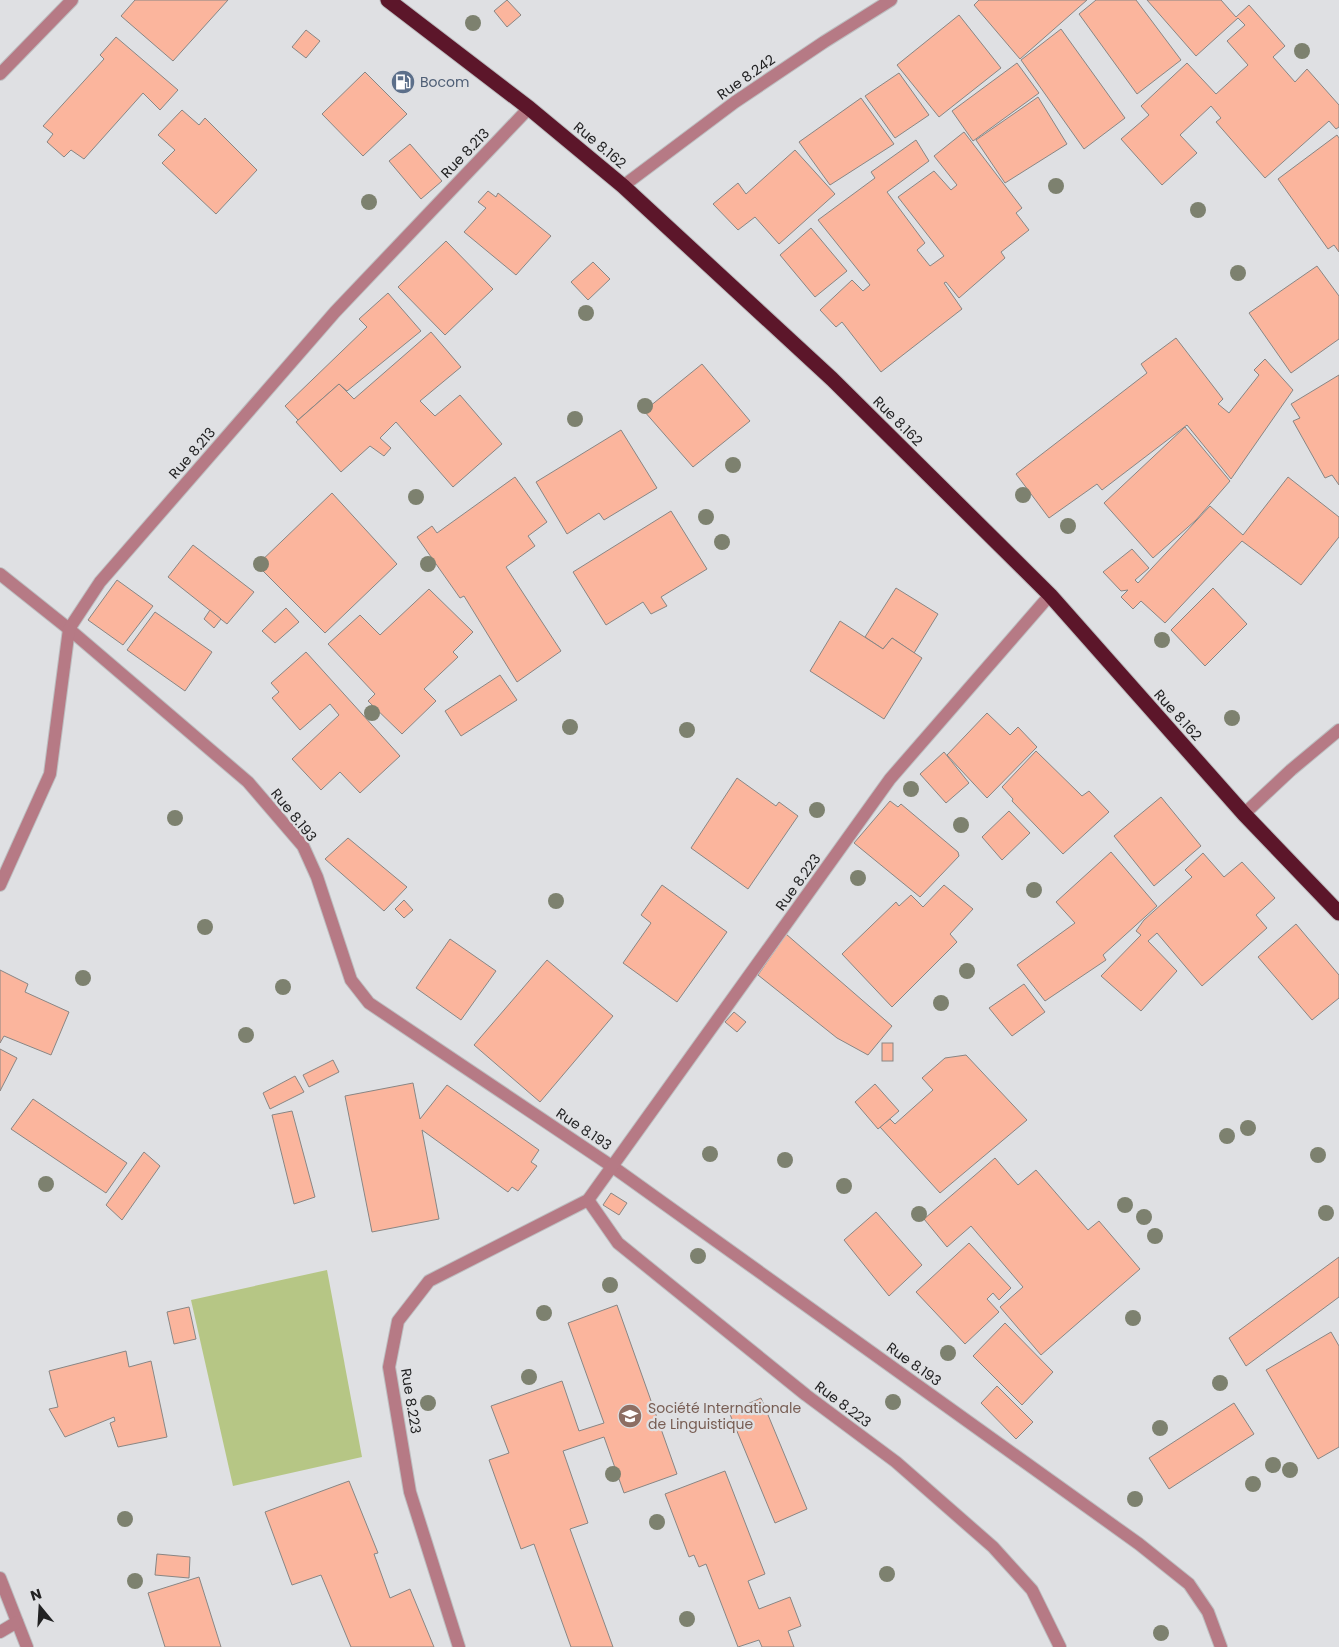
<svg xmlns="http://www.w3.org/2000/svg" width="1339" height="1647" font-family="Poppins,sans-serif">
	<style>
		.green { fill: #b6c685 }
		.building { fill: #fbb59d; stroke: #898684 }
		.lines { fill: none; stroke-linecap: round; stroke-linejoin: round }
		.minor-casing { stroke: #bdbec0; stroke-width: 14 }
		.highway-casing { stroke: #bdbec0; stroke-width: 17 }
		.minor { stroke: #b67a85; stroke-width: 12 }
		.highway { stroke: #5c162a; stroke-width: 15 }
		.tree { fill: #7d816f }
		.labels { text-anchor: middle; stroke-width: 4.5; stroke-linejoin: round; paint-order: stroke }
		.street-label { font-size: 14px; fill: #222223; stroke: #dfe0e3 }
		.service-label { font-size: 14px; fill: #4e5e75; stroke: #dfe0e3; text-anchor: start }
		.education-label { font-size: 14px; fill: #785e54; stroke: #dfe0e3; text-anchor: start }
	</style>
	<rect width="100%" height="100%" fill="#dfe0e3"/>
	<polygon class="green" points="327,1270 362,1457 233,1486 191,1300"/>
	<g class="building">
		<polygon points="135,0 228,0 173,61 121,16"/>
		<polygon points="507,0 521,15 507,27 494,11"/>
		<polygon points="979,0 1087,0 1020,59 974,5"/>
		<polygon points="1096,0 1136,0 1181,60 1137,94 1079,14"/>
		<polygon points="1147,0 1221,0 1236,17 1249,5 1285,46 1273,57 1295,82 1307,69 1339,105 1339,127 1336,129 1329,121 1265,178 1216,122 1221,118 1211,106 1180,135 1197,153 1162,185 1121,139 1149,115 1141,106 1187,63 1216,94 1248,65 1227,41 1245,25 1238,18 1196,56"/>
		<polygon points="959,15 1001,68 939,117 897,65"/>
		<polygon points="1061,29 1125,118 1084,149 1021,60"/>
		<polygon points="306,30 320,41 306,58 292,47"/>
		<polygon points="116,37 178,90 160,110 143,93 84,159 71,150 64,157 47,142 53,134 43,126 104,59 100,55"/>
		<polygon points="1017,63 1039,93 973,141 952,111"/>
		<polygon points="365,72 407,114 363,156 322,114"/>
		<polygon points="899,73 929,115 895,138 865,96"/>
		<polygon points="1038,97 1067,144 1005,183 976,140"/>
		<polygon points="861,98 894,144 830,185 799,142"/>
		<polygon points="182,110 199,125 205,118 257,170 216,214 162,163 175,150 158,135"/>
		<polygon points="964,132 1022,208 1016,213 1029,230 1001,252 1005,258 959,298 946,282 944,283 962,309 881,372 842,322 836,327 820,310 852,280 863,291 870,285 818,220 875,178 871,172 916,140 929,161 887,192 925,243 917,250 930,266 944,256 898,197 934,171 951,190 957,185 934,156"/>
		<polygon points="1337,135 1339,138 1339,252 1334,245 1328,249 1278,179"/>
		<polygon points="410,144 442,181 421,199 389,161"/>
		<polygon points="795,150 835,194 779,244 755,217 738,230 713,204 738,183 746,194"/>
		<polygon points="488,191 496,197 498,193 551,236 516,275 464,232 486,208 478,202"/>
		<polygon points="811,228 847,271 815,297 780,255"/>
		<polygon points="446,241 493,289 445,335 398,287"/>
		<polygon points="593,262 610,279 588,300 571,282"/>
		<polygon points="1317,266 1339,296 1339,339 1291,373 1249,313"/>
		<polygon points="388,293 421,331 347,391 339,384 298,420 285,406 367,327 359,319"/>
		<polygon points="431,332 461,367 420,401 435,416 460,395 502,444 453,487 396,422 380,438 391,448 384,456 370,446 341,472 296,422 339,384 354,399"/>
		<polygon points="1176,338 1223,399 1218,404 1229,413 1259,375 1254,370 1265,359 1293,390 1231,479 1187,425 1102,490 1097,484 1049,518 1016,474 1147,373 1141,364"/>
		<polygon points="702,364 750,421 693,467 644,411"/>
		<polygon points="1339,375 1339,485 1332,475 1325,478 1293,421 1300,418 1291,404"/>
		<polygon points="1185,427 1230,481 1196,520 1153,558 1104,503"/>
		<polygon points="621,430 657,488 604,520 599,513 567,534 536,482"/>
		<polygon points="515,477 547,522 528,536 535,546 506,567 561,651 517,682 464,596 460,598 417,537 432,526 437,533"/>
		<polygon points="1288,477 1339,517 1339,537 1301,585 1242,541 1165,623 1141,601 1133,609 1121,597 1128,590 1121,591 1103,572 1132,549 1149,568 1135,580 1138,583 1210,506 1243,535"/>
		<polygon points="332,493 397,564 325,633 257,565"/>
		<polygon points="671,511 707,569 661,597 667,606 651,614 643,602 606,625 573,572"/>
		<polygon points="193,545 254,592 227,624 168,577"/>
		<polygon points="117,580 153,606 123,645 88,620"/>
		<polygon points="896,588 938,614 914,653 892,638 883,649 865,637"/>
		<polygon points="1213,588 1247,624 1205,666 1171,630"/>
		<polygon points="429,589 473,632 453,652 458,657 424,689 436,701 402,734 368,701 375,694 328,644 360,615 380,635"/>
		<polygon points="286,608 299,622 275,643 262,631"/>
		<polygon points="210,610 221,619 214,628 204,619"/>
		<polygon points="155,612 212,652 185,691 127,650"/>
		<polygon points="840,621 883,649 892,638 922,658 884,719 810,671"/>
		<polygon points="306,652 400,756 360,793 340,772 321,790 292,759 339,715 330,704 300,730 272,698 279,692 271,683"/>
		<polygon points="500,675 517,700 461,736 445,711"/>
		<polygon points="987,713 1010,735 1018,727 1037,747 987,798 947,755"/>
		<polygon points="1036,751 1082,796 1089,791 1109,812 1063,854 1012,801 1013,799 1002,787"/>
		<polygon points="944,752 969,783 946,803 920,774"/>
		<polygon points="737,778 776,806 779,802 798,816 748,889 691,848"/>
		<polygon points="1161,797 1201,846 1154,886 1114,836"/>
		<polygon points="890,801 898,807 901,804 958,852 959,856 920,897 854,843"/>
		<polygon points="1009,811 1030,833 1002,860 982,837"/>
		<polygon points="348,838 407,887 384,911 325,859"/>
		<polygon points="1111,852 1157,906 1103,955 1106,960 1045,1001 1017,965 1075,923 1056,902"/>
		<polygon points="1203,853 1224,877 1242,862 1275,898 1256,915 1267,928 1202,986 1157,933 1148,941 1177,971 1141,1011 1101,976 1141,935 1136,931 1144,920 1192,877 1185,870"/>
		<polygon points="662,885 727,932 677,1002 623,963 651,923 641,915"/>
		<polygon points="944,885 973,909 950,934 957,942 892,1007 842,954 896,902 899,906 911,895 923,907"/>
		<polygon points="404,900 413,910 404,918 395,909"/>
		<polygon points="1296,924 1339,975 1339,998 1312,1020 1258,957"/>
		<polygon points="786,934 892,1026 868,1055 837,1038 758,975"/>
		<polygon points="450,939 496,971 461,1020 416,988"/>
		<polygon points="547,960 613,1016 540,1102 474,1045"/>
		<polygon points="0,970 28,984 25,992 69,1012 51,1055 4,1036 0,1043"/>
		<polygon points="1024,984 1045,1012 1012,1036 989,1008"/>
		<polygon points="734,1012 746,1022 737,1032 725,1022"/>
		<rect x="882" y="1043" width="11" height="18"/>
		<polygon points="0,1049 17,1058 0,1091"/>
		<polygon points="966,1055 1027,1120 940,1193 880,1127 890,1119 895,1124 933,1090 922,1078 945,1058"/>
		<polygon points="333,1060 339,1072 309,1087 303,1075"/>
		<polygon points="295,1076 304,1092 270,1109 263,1093"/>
		<polygon points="413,1083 420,1119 447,1085 539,1150 531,1162 537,1166 518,1191 512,1187 508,1192 422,1130 439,1219 372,1232 345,1096"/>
		<polygon points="875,1084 899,1111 878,1129 855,1102"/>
		<polygon points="33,1099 127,1163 106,1193 11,1129"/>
		<polygon points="292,1111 315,1197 294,1204 272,1115"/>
		<polygon points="144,1152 160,1166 122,1220 106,1205"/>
		<polygon points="995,1158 1018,1185 1036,1170 1088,1230 1099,1221 1140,1269 1041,1355 1000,1307 1023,1287 971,1226 947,1247 924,1219"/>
		<polygon points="611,1193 627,1203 619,1215 603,1205"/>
		<polygon points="876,1212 922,1265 889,1296 844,1240"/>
		<polygon points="969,1243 1011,1288 999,1300 993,1293 987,1299 999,1312 965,1344 916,1292"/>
		<polygon points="1339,1257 1339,1297 1246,1366 1229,1338"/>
		<polygon points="617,1305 677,1474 624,1493 604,1437 563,1451 588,1523 570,1529 613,1647 571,1647 534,1544 521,1549 489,1460 509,1453 491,1406 562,1381 579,1431 604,1423 568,1323"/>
		<polygon points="189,1307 196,1339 174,1344 167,1312"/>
		<polygon points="1005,1323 1053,1372 1022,1405 973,1356"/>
		<polygon points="1331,1332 1339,1346 1339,1447 1318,1459 1266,1370"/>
		<polygon points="126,1351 129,1367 151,1361 167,1437 118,1447 110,1423 115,1421 114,1417 65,1437 49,1409 58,1407 49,1371"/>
		<polygon points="997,1386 1033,1422 1016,1439 981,1403"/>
		<polygon points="761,1398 807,1509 775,1523 729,1412"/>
		<polygon points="1234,1403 1254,1434 1169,1489 1149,1458"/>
		<polygon points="725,1471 765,1574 748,1581 759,1609 790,1597 801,1626 788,1631 794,1647 762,1647 759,1640 738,1647 706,1564 699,1567 694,1555 689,1557 665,1494"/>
		<polygon points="349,1481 378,1553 374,1554 390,1598 410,1589 434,1647 351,1647 321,1575 292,1585 265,1512"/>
		<polygon points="157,1554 190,1557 189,1578 155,1575"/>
		<polygon points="199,1577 221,1647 165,1647 148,1593"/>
	</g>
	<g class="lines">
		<g class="minor-casing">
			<g id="minor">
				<polyline points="0,74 72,0"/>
				<polyline points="623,186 735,102 824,42 891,0"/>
				<polyline points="0,574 69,629 248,782 303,846 317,877 351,980 369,1003 613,1167 1139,1544 1189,1584 1208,1612 1221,1647"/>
				<polyline points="1244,814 1291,770 1339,730"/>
				<polyline points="0,885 50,774 69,629 100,582 335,312 529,108"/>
				<polyline points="588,1200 618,1243 806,1395 896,1462 993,1547 1032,1590 1060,1647"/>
				<polyline points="0,1578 27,1647"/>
				<polyline points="0,1632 17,1622"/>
				<polyline points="459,1647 410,1492 389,1367 398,1321 429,1281 588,1200 890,779 1050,595"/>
			</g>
		</g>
		<g class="highway-casing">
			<polyline id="highway" points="388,0 529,108 623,186 832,379 1050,595 1244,814 1339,913"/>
		</g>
		<use href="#minor" class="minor"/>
		<use href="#highway" class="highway"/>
	</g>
	<g class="tree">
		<circle cx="473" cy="23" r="8"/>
		<circle cx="1302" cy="51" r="8"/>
		<circle cx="1056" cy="186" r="8"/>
		<circle cx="369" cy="202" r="8"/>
		<circle cx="1198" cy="210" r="8"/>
		<circle cx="1238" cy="273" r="8"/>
		<circle cx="586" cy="313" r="8"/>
		<circle cx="645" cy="406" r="8"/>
		<circle cx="575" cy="419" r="8"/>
		<circle cx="733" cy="465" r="8"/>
		<circle cx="1023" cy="495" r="8"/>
		<circle cx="416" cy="497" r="8"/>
		<circle cx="706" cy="517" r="8"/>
		<circle cx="1068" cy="526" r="8"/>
		<circle cx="722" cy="542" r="8"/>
		<circle cx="261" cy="564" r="8"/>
		<circle cx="428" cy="564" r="8"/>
		<circle cx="1162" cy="640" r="8"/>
		<circle cx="372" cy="713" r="8"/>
		<circle cx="1232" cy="718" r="8"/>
		<circle cx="570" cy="727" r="8"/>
		<circle cx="687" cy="730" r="8"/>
		<circle cx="911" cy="789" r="8"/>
		<circle cx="817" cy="810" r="8"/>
		<circle cx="175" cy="818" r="8"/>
		<circle cx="961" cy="825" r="8"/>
		<circle cx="858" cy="878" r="8"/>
		<circle cx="1034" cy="890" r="8"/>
		<circle cx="556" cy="901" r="8"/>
		<circle cx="205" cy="927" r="8"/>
		<circle cx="967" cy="971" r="8"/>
		<circle cx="83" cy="978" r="8"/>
		<circle cx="283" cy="987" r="8"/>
		<circle cx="941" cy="1003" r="8"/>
		<circle cx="246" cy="1035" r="8"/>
		<circle cx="1248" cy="1128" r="8"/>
		<circle cx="1227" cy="1136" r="8"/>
		<circle cx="710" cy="1154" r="8"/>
		<circle cx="1318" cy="1155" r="8"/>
		<circle cx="785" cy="1160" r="8"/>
		<circle cx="46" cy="1184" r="8"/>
		<circle cx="844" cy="1186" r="8"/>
		<circle cx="1125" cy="1205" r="8"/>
		<circle cx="1326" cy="1213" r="8"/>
		<circle cx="919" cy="1214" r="8"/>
		<circle cx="1144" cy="1217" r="8"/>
		<circle cx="1155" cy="1236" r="8"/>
		<circle cx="698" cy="1256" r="8"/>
		<circle cx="610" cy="1285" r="8"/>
		<circle cx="544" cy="1313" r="8"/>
		<circle cx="1133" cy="1318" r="8"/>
		<circle cx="948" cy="1353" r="8"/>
		<circle cx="529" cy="1377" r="8"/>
		<circle cx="1220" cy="1383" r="8"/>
		<circle cx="893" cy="1402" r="8"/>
		<circle cx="428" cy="1403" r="8"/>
		<circle cx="1160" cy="1428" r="8"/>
		<circle cx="1273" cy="1465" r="8"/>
		<circle cx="1290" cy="1470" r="8"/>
		<circle cx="613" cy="1474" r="8"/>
		<circle cx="1253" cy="1484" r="8"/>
		<circle cx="1135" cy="1499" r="8"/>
		<circle cx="125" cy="1519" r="8"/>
		<circle cx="657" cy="1522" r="8"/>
		<circle cx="887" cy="1574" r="8"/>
		<circle cx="135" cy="1581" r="8"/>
		<circle cx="687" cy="1619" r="8"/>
		<circle cx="1161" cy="1633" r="8"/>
	</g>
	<defs>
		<g id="fuel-disc" transform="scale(1.25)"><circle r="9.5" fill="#5c6f8a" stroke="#dfe0e3"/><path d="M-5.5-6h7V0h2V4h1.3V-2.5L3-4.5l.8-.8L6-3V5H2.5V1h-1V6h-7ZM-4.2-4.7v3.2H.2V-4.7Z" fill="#fff"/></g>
		<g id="school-disc" transform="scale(1.25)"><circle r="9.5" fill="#8d6e63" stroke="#dfe0e3"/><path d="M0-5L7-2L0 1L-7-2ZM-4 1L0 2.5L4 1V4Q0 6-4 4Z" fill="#fff"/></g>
	</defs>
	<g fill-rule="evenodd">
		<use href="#fuel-disc" x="403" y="82"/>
		<use href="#school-disc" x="630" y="1416"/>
	</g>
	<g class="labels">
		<g class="street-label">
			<text transform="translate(746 77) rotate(-35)" y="5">Rue 8.242</text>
			<text transform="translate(600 145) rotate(40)" y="5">Rue 8.162</text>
			<text transform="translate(465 153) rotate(-46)" y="5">Rue 8.213</text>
			<text transform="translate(898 421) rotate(45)" y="5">Rue 8.162</text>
			<text transform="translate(192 453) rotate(-49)" y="5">Rue 8.213</text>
			<text transform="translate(1178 715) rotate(48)" y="5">Rue 8.162</text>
			<text transform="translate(294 815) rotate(51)" y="5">Rue 8.193</text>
			<text transform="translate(798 882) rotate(-54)" y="5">Rue 8.223</text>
			<text transform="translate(584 1129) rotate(34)" y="5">Rue 8.193</text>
			<text transform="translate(914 1364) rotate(36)" y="5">Rue 8.193</text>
			<text transform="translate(411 1401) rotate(81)" y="5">Rue 8.223</text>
			<text transform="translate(843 1404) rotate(37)" y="5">Rue 8.223</text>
		</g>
		<g class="service-label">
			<text x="420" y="87">Bocom</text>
		</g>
		<g class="education-label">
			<text x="648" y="1413">Société Internationale<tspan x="648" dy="16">de Linguistique</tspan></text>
		</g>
	</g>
	<g transform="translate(40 1607) rotate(342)" stroke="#dfe0e3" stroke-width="4" paint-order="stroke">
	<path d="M0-4L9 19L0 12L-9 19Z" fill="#222223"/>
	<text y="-8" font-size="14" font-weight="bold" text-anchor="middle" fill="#222223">N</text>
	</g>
</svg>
